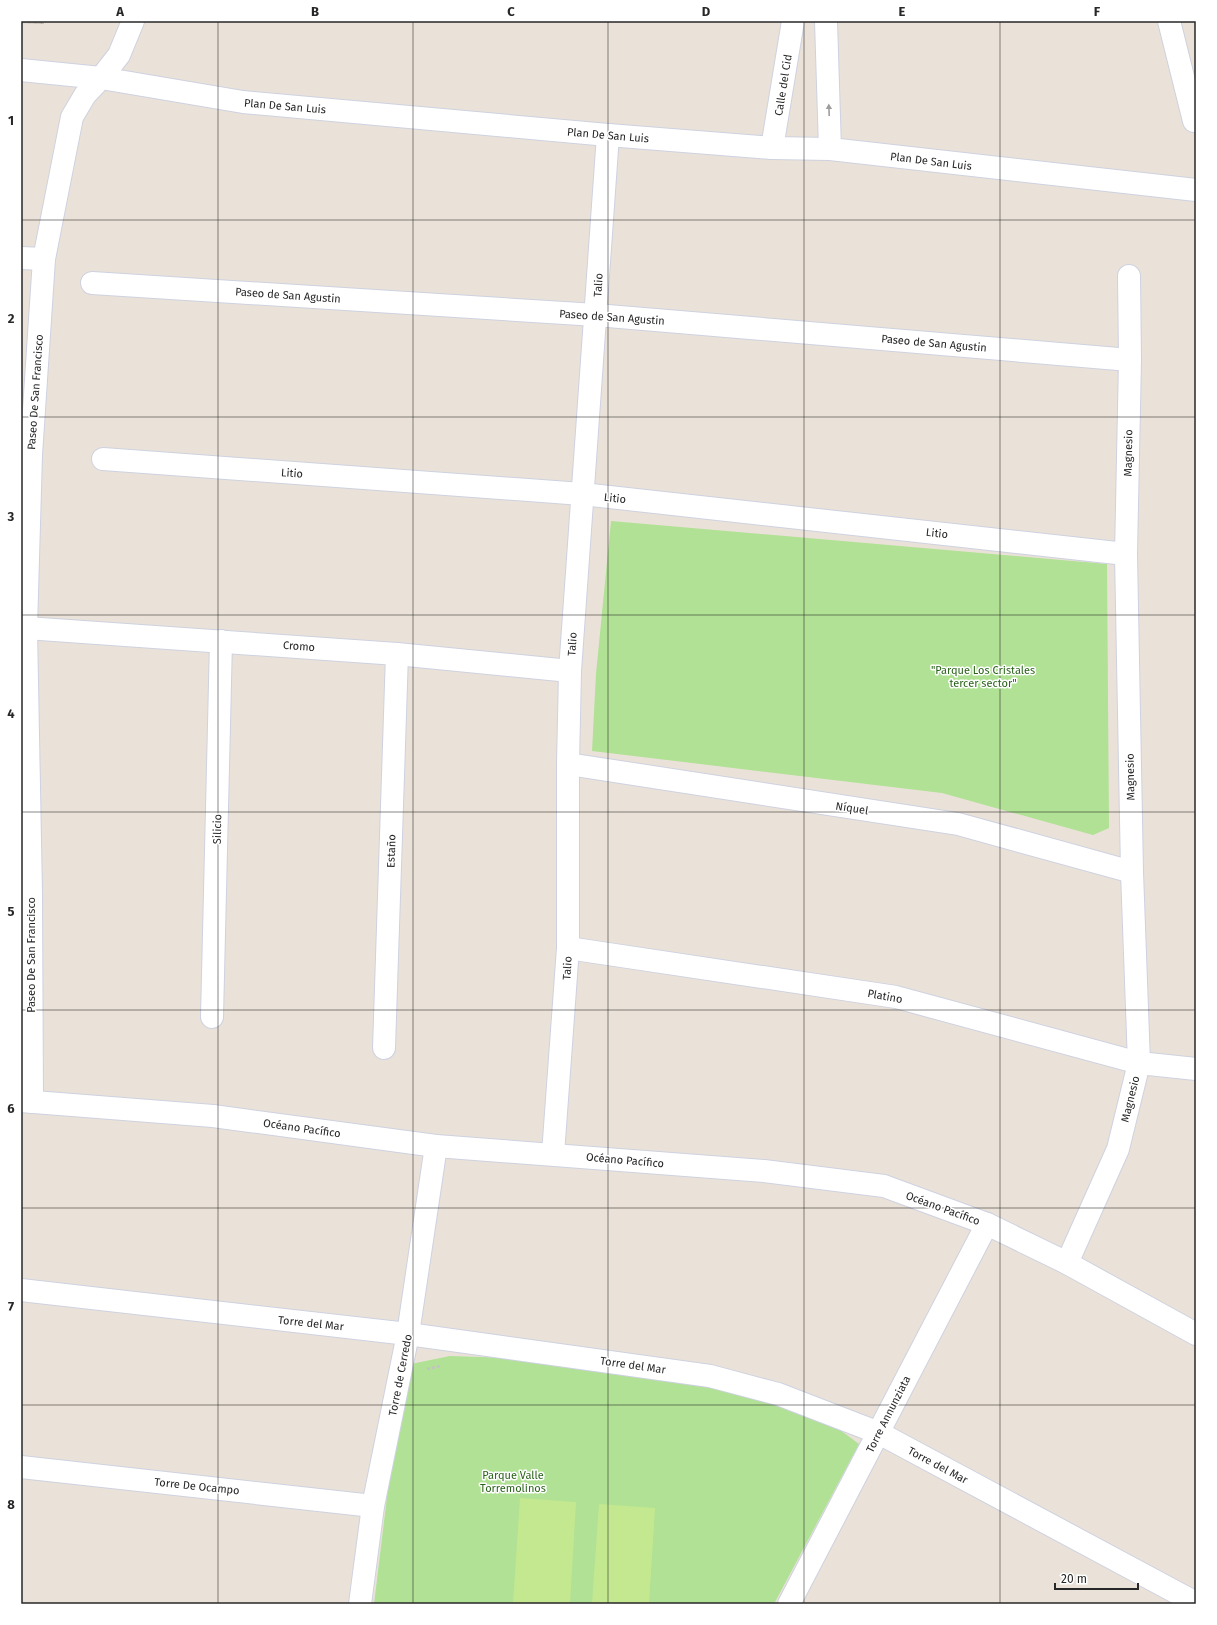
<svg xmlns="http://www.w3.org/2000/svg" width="1217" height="1625" font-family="'Fira Sans',sans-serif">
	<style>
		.park { fill: #b0e194 }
		.pitch { fill: #c4e890 }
		.building { fill: url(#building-back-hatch) }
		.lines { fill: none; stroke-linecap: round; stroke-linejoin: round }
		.minor-casing { stroke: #ced2e0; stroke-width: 24 }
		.path { stroke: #c3c3c3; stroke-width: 2.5; stroke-dasharray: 3 2; stroke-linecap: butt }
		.minor { stroke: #fff; stroke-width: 22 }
		.oneway { fill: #9e9e9e }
		.grid { fill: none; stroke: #272727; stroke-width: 1; stroke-opacity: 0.55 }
		.labels { text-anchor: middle; stroke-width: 3; stroke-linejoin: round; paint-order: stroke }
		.street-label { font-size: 11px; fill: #272727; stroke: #fff }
		.park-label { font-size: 11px; fill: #2a6219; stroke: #fff }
		.neatline { fill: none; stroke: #272727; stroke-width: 1.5 }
		.grid-label { font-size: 13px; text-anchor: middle; font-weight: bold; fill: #272727 }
	</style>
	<defs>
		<pattern id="building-back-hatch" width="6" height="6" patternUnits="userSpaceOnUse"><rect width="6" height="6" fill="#c5bfb8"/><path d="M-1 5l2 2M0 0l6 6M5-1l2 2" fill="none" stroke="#a9a49e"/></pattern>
	</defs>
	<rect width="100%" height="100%" fill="#eae2d8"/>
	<g class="park">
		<polygon points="611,521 1107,564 1109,828 1093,835 942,793 592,751 596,674"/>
		<polygon points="450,1356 511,1358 723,1387 768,1397 836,1427 859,1444 774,1604 374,1604 392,1456 411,1364"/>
	</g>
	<g class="pitch">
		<polygon points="520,1498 576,1502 570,1604 513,1604"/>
		<polygon points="599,1504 655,1508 649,1604 592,1604"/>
	</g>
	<polygon class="building" points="21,21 44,21 44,24 21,23"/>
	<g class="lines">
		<g class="minor-casing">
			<g id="minor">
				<polyline points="826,21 830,149"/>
				<polyline points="1169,21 1194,121 1196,121"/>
				<polyline points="21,70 101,78 243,102 608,135 772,148 830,149 1196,190"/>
				<polyline points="772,148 793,21"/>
				<polyline points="21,258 44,259"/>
				<polyline points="92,283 596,315 1130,360"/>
				<polyline points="103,459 582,494 1126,554"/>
				<polyline points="26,628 397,654 570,671"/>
				<polyline points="568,764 958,824 1132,872"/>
				<polyline points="568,948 896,997 1139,1063 1196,1069"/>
				<polyline points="212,1017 221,641"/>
				<polyline points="384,1048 397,654"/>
				<polyline points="21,1101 213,1116 436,1146 764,1171 884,1186 987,1224 1067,1263 1196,1334"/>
				<polyline points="32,1102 31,893 26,628 31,455 44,259 72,117 85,95 101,78 119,55 133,21"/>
				<polyline points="553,1154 568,948 568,764 570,671 608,135"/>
				<polyline points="1067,1263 1118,1149 1139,1063 1132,872 1126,554 1130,360 1129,276"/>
				<polyline points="21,1290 408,1334 710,1376 778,1394 879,1433 1196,1603"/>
				<polyline points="21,1467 373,1506"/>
				<polyline points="360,1604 373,1506 408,1334 436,1146"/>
				<polyline points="789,1604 987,1224"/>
			</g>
		</g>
		<polyline class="path" points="427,1369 441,1366"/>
		<use href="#minor" class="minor"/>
	</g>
	<defs><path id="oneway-solid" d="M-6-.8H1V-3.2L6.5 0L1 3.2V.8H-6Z"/></defs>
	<use class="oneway" href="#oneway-solid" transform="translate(829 110) rotate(-92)"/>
	<path class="grid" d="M218 21V1604M413 21V1604M608 21V1604M804 21V1604M1000 21V1604M21 220H1196M21 417H1196M21 615H1196M21 812H1196M21 1010H1196M21 1208H1196M21 1405H1196"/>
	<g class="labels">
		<g class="street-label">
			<text transform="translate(783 85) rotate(-81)" y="4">Calle del Cid</text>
			<text transform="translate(285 106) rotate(5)" y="4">Plan De San Luis</text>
			<text transform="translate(608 135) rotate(5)" y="4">Plan De San Luis</text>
			<text transform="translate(931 161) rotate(7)" y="4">Plan De San Luis</text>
			<text transform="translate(598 285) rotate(-86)" y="4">Talio</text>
			<text transform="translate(288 295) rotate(4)" y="4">Paseo de San Agustin</text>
			<text transform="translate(612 317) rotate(4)" y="4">Paseo de San Agustin</text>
			<text transform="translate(934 343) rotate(5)" y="4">Paseo de San Agustin</text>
			<text transform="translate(35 392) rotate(-86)" y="4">Paseo De San Francisco</text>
			<text transform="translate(1128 453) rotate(-89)" y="4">Magnesio</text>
			<text transform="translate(292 473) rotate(4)" y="4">Litio</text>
			<text transform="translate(615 498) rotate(6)" y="4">Litio</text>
			<text transform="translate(937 533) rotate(6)" y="4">Litio</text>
			<text transform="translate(572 644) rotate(-86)" y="4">Talio</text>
			<text transform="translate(299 646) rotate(4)" y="4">Cromo</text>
			<text transform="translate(1130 777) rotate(-91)" y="4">Magnesio</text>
			<text transform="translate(852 808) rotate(9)" y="4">Níquel</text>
			<text transform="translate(217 829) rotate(-89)" y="4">Silicio</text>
			<text transform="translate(391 851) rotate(-88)" y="4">Estaño</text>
			<text transform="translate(31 955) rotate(-90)" y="4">Paseo De San Francisco</text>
			<text transform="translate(567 968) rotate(-86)" y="4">Talio</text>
			<text transform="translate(885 996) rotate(10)" y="4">Platino</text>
			<text transform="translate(1130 1099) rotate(-76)" y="4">Magnesio</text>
			<text transform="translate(302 1128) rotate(8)" y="4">Océano Pacífico</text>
			<text transform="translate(625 1160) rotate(5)" y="4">Océano Pacífico</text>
			<text transform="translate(943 1208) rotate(20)" y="4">Océano Pacífico</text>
			<text transform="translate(311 1323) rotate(6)" y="4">Torre del Mar</text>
			<text transform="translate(633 1365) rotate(8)" y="4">Torre del Mar</text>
			<text transform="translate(400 1375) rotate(-79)" y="4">Torre de Cerredo</text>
			<text transform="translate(888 1414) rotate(-63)" y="4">Torre Annunziata</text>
			<text transform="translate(938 1465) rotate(28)" y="4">Torre del Mar</text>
			<text transform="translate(197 1486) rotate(6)" y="4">Torre De Ocampo</text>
		</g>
		<g class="park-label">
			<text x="983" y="674">"Parque Los Cristales<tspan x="983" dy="13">tercer sector"</tspan></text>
			<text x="513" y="1479">Parque Valle<tspan x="513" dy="13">Torremolinos</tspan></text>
		</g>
	</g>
	<rect width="1217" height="1625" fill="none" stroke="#ffffff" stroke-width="44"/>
	<path d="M1055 1583v6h83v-6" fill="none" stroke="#272727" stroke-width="2"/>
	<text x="1061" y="1583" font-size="12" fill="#272727" stroke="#ffffff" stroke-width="3" paint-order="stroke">20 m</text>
	<rect x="22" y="22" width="1173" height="1581" class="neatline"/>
	<g class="grid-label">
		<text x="120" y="16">A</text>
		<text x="315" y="16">B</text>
		<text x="511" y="16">C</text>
		<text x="706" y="16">D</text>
		<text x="902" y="16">E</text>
		<text x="1097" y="16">F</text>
		<text x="11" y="125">1</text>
		<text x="11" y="323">2</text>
		<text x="11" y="521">3</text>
		<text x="11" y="718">4</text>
		<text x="11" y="916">5</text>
		<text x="11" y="1113">6</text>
		<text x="11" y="1311">7</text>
		<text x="11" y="1509">8</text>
	</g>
</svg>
